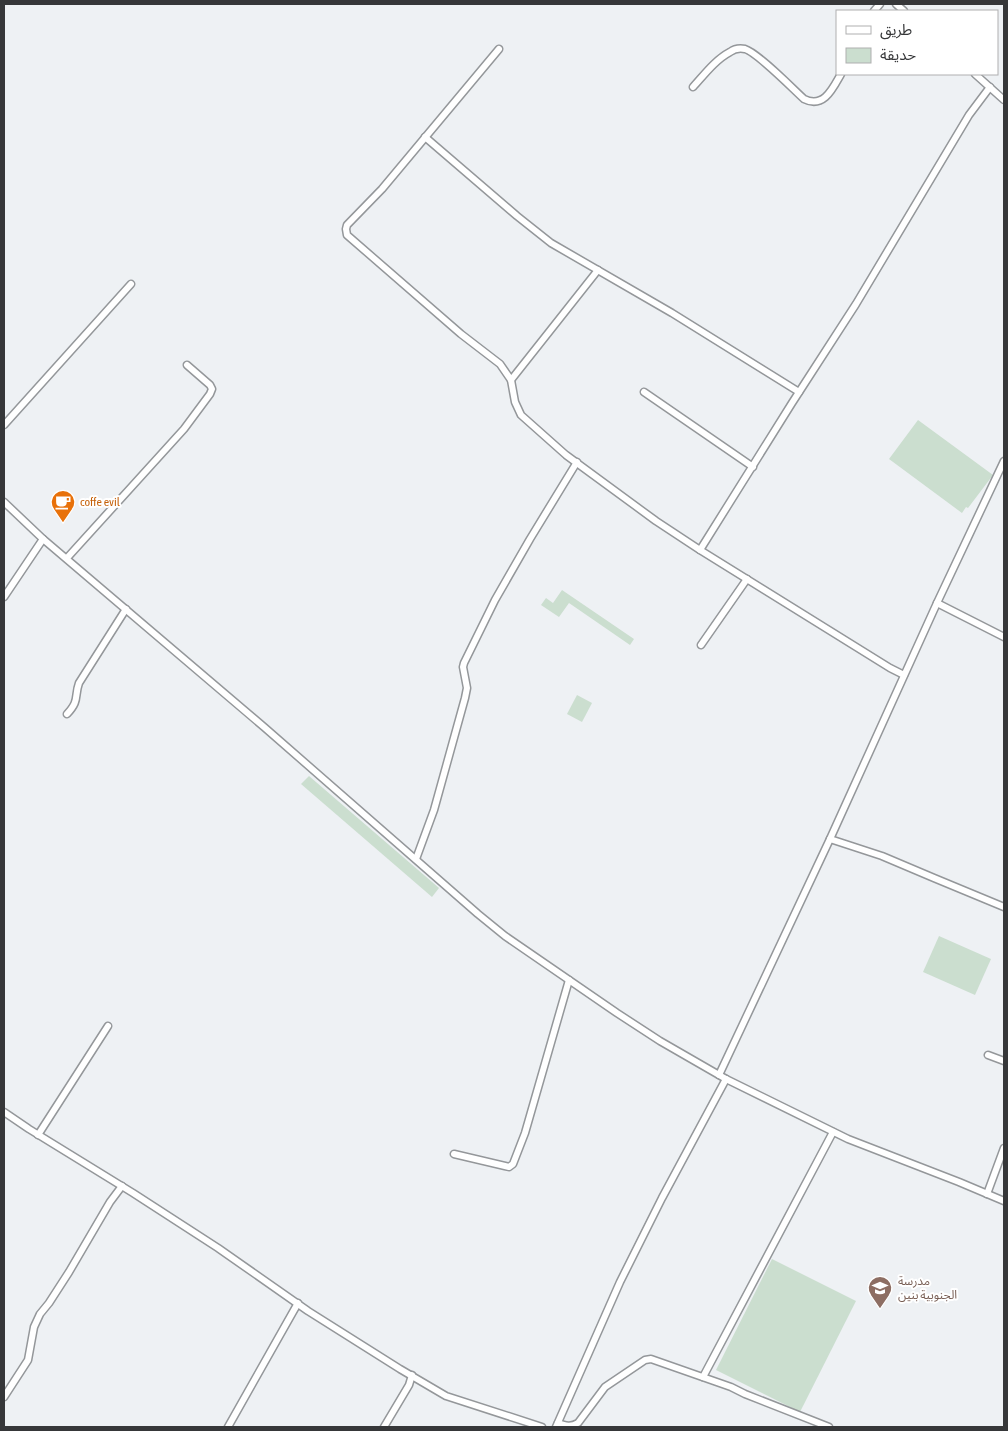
<svg xmlns="http://www.w3.org/2000/svg" width="1008" height="1431" font-family="'Asap Condensed','Noto Sans Arabic',sans-serif">
	<style>
		.green { fill: #cbdecf }
		.lines { fill: none; stroke-linecap: round; stroke-linejoin: round }
		.minor-casing { stroke: #94979a; stroke-width: 9 }
		.minor { stroke: #fff; stroke-width: 6 }
		.labels { text-anchor: middle; stroke-width: 4; stroke-linejoin: round; paint-order: stroke }
		.food-label { font-size: 12px; fill: #c56008; stroke: #fff; text-anchor: start }
		.education-label { font-size: 12px; fill: #785e54; stroke: #fff; text-anchor: start }
	</style>
	<rect width="100%" height="100%" fill="#eef1f4"/>
	<g class="green">
		<polygon points="918,420 993,475 968,508 966,507 962,513 889,459"/>
		<polygon points="562,590 634,639 630,645 569,603 559,617 541,605 546,598 553,603"/>
		<polygon points="577,695 592,703 582,722 567,714"/>
		<polygon points="309,776 439,888 432,897 301,784"/>
		<polygon points="939,936 991,959 975,995 923,972"/>
		<polygon points="772,1259 856,1301 800,1412 716,1370"/>
	</g>
	<g class="lines">
		<g class="minor-casing">
			<g id="minor">
				<polyline points="896,4 904,11"/>
				<polyline points="874,11 880,4"/>
				<polyline points="499,49 382,189 347,225 346,229 347,235 461,334 500,364 511,380 515,402 521,415 566,455 656,521 700,550 890,668 904,675"/>
				<polyline points="975,74 1004,100"/>
				<path d="M693 87C704 75 715 60 730 52 734 49 740 48 745 49 758 53 793 89 804 99 824 109 833 88 841 74"/>
				<polyline points="425,137 517,216 551,243 672,313 799,392"/>
				<polyline points="511,380 598,270"/>
				<polyline points="644,392 753,467"/>
				<polyline points="4,425 131,284"/>
				<polyline points="4,502 43,539 264,727 478,914 505,936 617,1013 660,1041 726,1079 848,1139 959,1182 1004,1201"/>
				<polyline points="700,550 792,403 856,304 969,115 990,87"/>
				<polyline points="67,558 184,429 210,394 212,389 210,385 187,365"/>
				<polyline points="4,597 43,539"/>
				<polyline points="937,603 1004,637"/>
				<polyline points="701,645 747,579"/>
				<path d="M67 714C80 700 74 697 79 683L126 609"/>
				<polyline points="830,839 882,856 934,878 1004,907"/>
				<polyline points="416,859 434,810 465,698 467,688 463,667 464,663 495,600 530,539 577,462"/>
				<polyline points="988,1055 1004,1061"/>
				<polyline points="719,1075 830,839 937,603 1004,461"/>
				<polyline points="4,1112 29,1129 133,1193 218,1248 308,1311 400,1369 446,1396 542,1427"/>
				<polyline points="38,1135 108,1026"/>
				<polyline points="454,1154 505,1166 509,1167 513,1164 525,1133 569,980"/>
				<polyline points="987,1194 1004,1148"/>
				<polyline points="703,1377 833,1132"/>
				<polyline points="4,1397 28,1360 34,1327 40,1314 49,1303 69,1272 110,1202 122,1186"/>
				<path d="M558 1423C566 1426 571 1427 578 1423L605 1387 645 1360 651 1359 731 1387 745 1394 829 1427"/>
				<polyline points="228,1427 298,1303"/>
				<polyline points="384,1427 409,1385 412,1375"/>
				<polyline points="556,1427 620,1282 662,1198 726,1079"/>
			</g>
		</g>
		<use href="#minor" class="minor"/>
	</g>
	<defs>
		<g id="cafe-pin" transform="scale(1.25)"><path d="M0 17L-7.5 6A9.5 9.5 0 1 1 7.5 6Z" fill="#e8710a" stroke="#fff"/><path d="M-5.5-4.5H6V0H3Q3 3.5 0 3.5H-2.5Q-5.5 3.5-5.5 0ZM3-3.2v2h1.7v-2ZM-6 4.5H4V6H-6Z" fill="#fff"/></g>
		<g id="school-pin" transform="scale(1.25)"><path d="M0 17L-7.5 6A9.5 9.5 0 1 1 7.5 6Z" fill="#8d6e63" stroke="#fff"/><path d="M0-5L7-2L0 1L-7-2ZM-4 1L0 2.5L4 1V4Q0 6-4 4Z" fill="#fff"/></g>
	</defs>
	<g fill-rule="evenodd">
		<use href="#cafe-pin" x="63" y="502"/>
		<use href="#school-pin" x="880" y="1288"/>
	</g>
	<g class="labels">
		<g class="food-label">
			<text x="80" y="506">coffe evil</text>
		</g>
		<g class="education-label">
			<text x="898" y="1285">مدرسة<tspan x="898" dy="14">الجنوبية بنين</tspan></text>
		</g>
	</g>
	<rect width="1008" height="1431" fill="none" stroke="#363739" stroke-width="10"/>
	<rect x="836" y="10" width="162" height="65" fill="#ffffff" stroke="#afafb0"/>
	<rect x="846" y="26" width="25" height="8" fill="#ffffff" stroke="#afafb0"/>
	<text x="880" y="35" font-size="15" fill="#363739">طريق</text>
	<rect x="846" y="48" width="25" height="15" fill="#cbdecf" stroke="#afafb0"/>
	<text x="880" y="60" font-size="15" fill="#363739">حديقة</text>
</svg>
